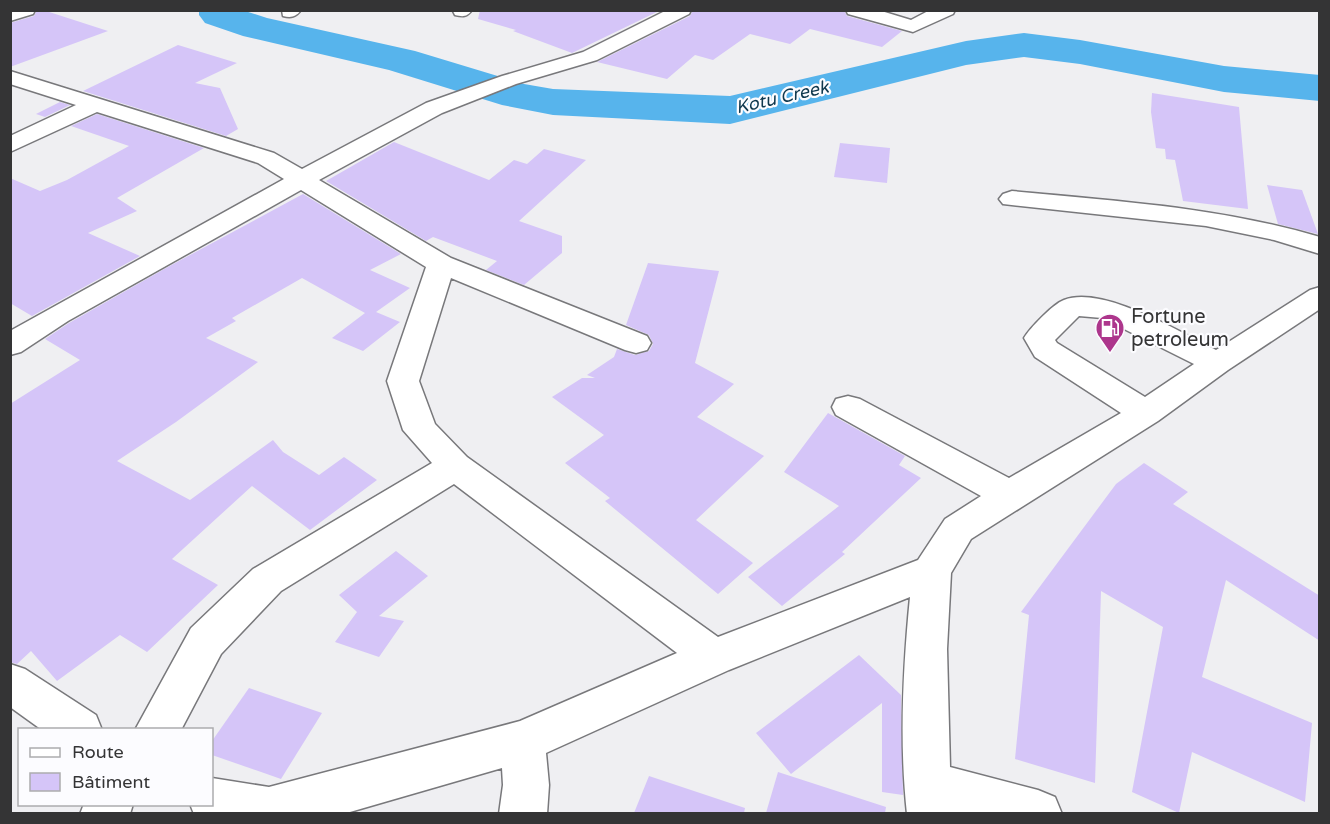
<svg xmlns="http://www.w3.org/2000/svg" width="1330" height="824" font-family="'Varela Round',sans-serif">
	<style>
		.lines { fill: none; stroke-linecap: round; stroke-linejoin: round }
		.river { fill: #57b4ec; fill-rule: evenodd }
		.building { fill: #d5c5f8 }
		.minor-casing { stroke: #78787b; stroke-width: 3 }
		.minor { fill: #fff; fill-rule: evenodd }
		.labels { text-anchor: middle; stroke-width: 4.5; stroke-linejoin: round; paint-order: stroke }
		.far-water-label { font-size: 18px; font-style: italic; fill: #0f384e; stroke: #fcfcff }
		.poi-label { font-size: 20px; fill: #343435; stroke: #fcfcff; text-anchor: start }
	</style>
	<rect width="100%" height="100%" fill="#efeff2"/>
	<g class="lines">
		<polygon class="river" points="199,10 242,10 267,18 415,51 524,84 553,89 730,96 966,41 1024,33 1080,40 1224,66 1320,75 1320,101 1224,92 1080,64 1024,57 966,65 730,124 553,115 502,105 389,70 243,36 205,23 199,15"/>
	</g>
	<g class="building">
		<polygon points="37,10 43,10 108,31 10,67 10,23 34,16"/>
		<polygon points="480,10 661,10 572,53 513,31 516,30 478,19"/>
		<polygon points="693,10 844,10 847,16 902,31 882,47 810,29 790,44 750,34 713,60 695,55 667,79 597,62 690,16"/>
		<polygon points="178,45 237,63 195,83 220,88 238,129 226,136 83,91"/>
		<polygon points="1152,93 1239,107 1248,209 1183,201 1175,160 1166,159 1165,149 1156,148 1151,112"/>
		<polygon points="60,102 70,105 45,117 36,114"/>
		<polygon points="97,114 204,148 117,198 137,211 88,233 140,256 32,316 10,303 10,178 40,191 67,180 129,146 71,126"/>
		<polygon points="394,142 489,180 514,160 527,164 544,149 586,160 519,221 562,236 562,253 524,285 486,270 497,261 433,237 426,241 326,181"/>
		<polygon points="840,143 890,148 887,183 834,177"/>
		<polygon points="1267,185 1302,190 1318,234 1278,224"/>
		<polygon points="303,194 401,254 370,270 410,288 376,312 400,322 363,351 332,338 365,313 302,278 232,318 236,321 206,338 258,362 176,422 117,461 190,500 273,440 283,452 319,475 344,457 377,480 310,530 252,486 172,559 218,585 147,652 120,635 57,681 31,651 17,664 10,662 10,404 80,360 45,339 69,323 166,268"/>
		<polygon points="648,263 719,271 695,363 734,384 697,417 764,456 696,520 753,563 718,594 605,501 610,498 565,463 604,435 552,397 582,378 595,378 587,375 614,357 617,349 635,355 649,351 653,344 649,335 626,325"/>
		<polygon points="828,413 905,456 899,465 921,478 842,552 845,554 782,606 748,577 839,506 784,472"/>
		<polygon points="1144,463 1188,492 1173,504 1320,596 1320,641 1226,580 1202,677 1312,723 1305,802 1192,752 1179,813 1132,792 1163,627 1101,591 1095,783 1015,759 1029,615 1021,612 1116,484"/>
		<polygon points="396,551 428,576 379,616 404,621 379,657 335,642 357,612 339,595"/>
		<polygon points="859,655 901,695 903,795 882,792 882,703 791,774 756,733"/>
		<polygon points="249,688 322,713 281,779 212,755 212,741"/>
		<polygon points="778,772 886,807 885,813 766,813"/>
		<polygon points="649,776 745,808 744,813 634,813"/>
	</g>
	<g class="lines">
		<g class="minor-casing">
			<g id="minor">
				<polygon points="10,10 35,10 33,14 10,21"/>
				<path d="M282 10H301C296 17 291 18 283 16Z"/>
				<path d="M472 10C467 17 463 17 455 15L453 11Z"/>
				<path d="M667 10H691L689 14 597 60 516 84 442 113 319 180 451 258 647 336 651 343 647 350 636 353 625 350 451 278 419 381 435 424 467 457 718 637 918 560 945 519 981 496 836 415 832 407 836 399 848 396 860 399 1009 478 1121 413 1035 357 1024 338C1030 328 1053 304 1064 300 1103 285 1179 332 1216 350L1310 290 1320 287V309L1228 370 1158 421 971 539 951 573 947 649 950 767 1038 790 1055 797 1062 814H907C899 742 903 668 910 597L729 670 546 753 549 785 547 814H499L503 785 502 768 343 814H194L190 804H212V778L269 787 520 721 677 653 454 484 281 591 221 654 181 730H135L191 628 253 569 432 463 403 430 387 381 426 267 301 190 68 321 21 352 10 355V331L284 179 258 163 97 112 10 152V136L76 105 10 84V71L274 153 302 169 426 103 502 76 583 52ZM1079 316 1102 318 1194 364 1145 397 1057 343 1055 340Z"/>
				<polygon points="846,10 878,10 911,20 930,10 955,10 953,14 913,32 848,14"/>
				<path d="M1012 191C1116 201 1219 207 1320 237V254L1274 240 1206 226 1003 204 999 199 1003 194Z"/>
				<polygon points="10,664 25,669 96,715 102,730 42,730 10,707"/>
				<polygon points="84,804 133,804 130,814 80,814"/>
			</g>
		</g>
		<use href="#minor" class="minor"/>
	</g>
	<defs>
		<g id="fuel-pin" transform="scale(1.5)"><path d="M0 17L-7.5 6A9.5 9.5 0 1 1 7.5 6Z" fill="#ad368c" stroke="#fcfcff"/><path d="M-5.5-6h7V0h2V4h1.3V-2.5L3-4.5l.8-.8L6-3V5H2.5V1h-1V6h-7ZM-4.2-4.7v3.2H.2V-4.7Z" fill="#fff"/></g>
	</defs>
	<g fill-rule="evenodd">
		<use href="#fuel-pin" x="1110" y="328"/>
	</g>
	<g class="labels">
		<g class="far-water-label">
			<text transform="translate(782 97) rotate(-13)" y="6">Kotu Creek</text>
		</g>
		<g class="poi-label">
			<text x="1131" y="323">Fortune<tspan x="1131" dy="23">petroleum</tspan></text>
		</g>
	</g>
	<rect width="1330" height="824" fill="none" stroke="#343435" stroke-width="24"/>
	<rect x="18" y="728" width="195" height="78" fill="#fcfcff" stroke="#acacae" stroke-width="1.5"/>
	<rect x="30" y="748" width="30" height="9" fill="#ffffff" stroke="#acacae" stroke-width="1.5"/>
	<text x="72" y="758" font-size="18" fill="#343435">Route</text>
	<rect x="30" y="773" width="30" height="18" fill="#d5c5f8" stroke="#acacae" stroke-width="1.5"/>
	<text x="72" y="788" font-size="18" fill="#343435">Bâtiment</text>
</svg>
